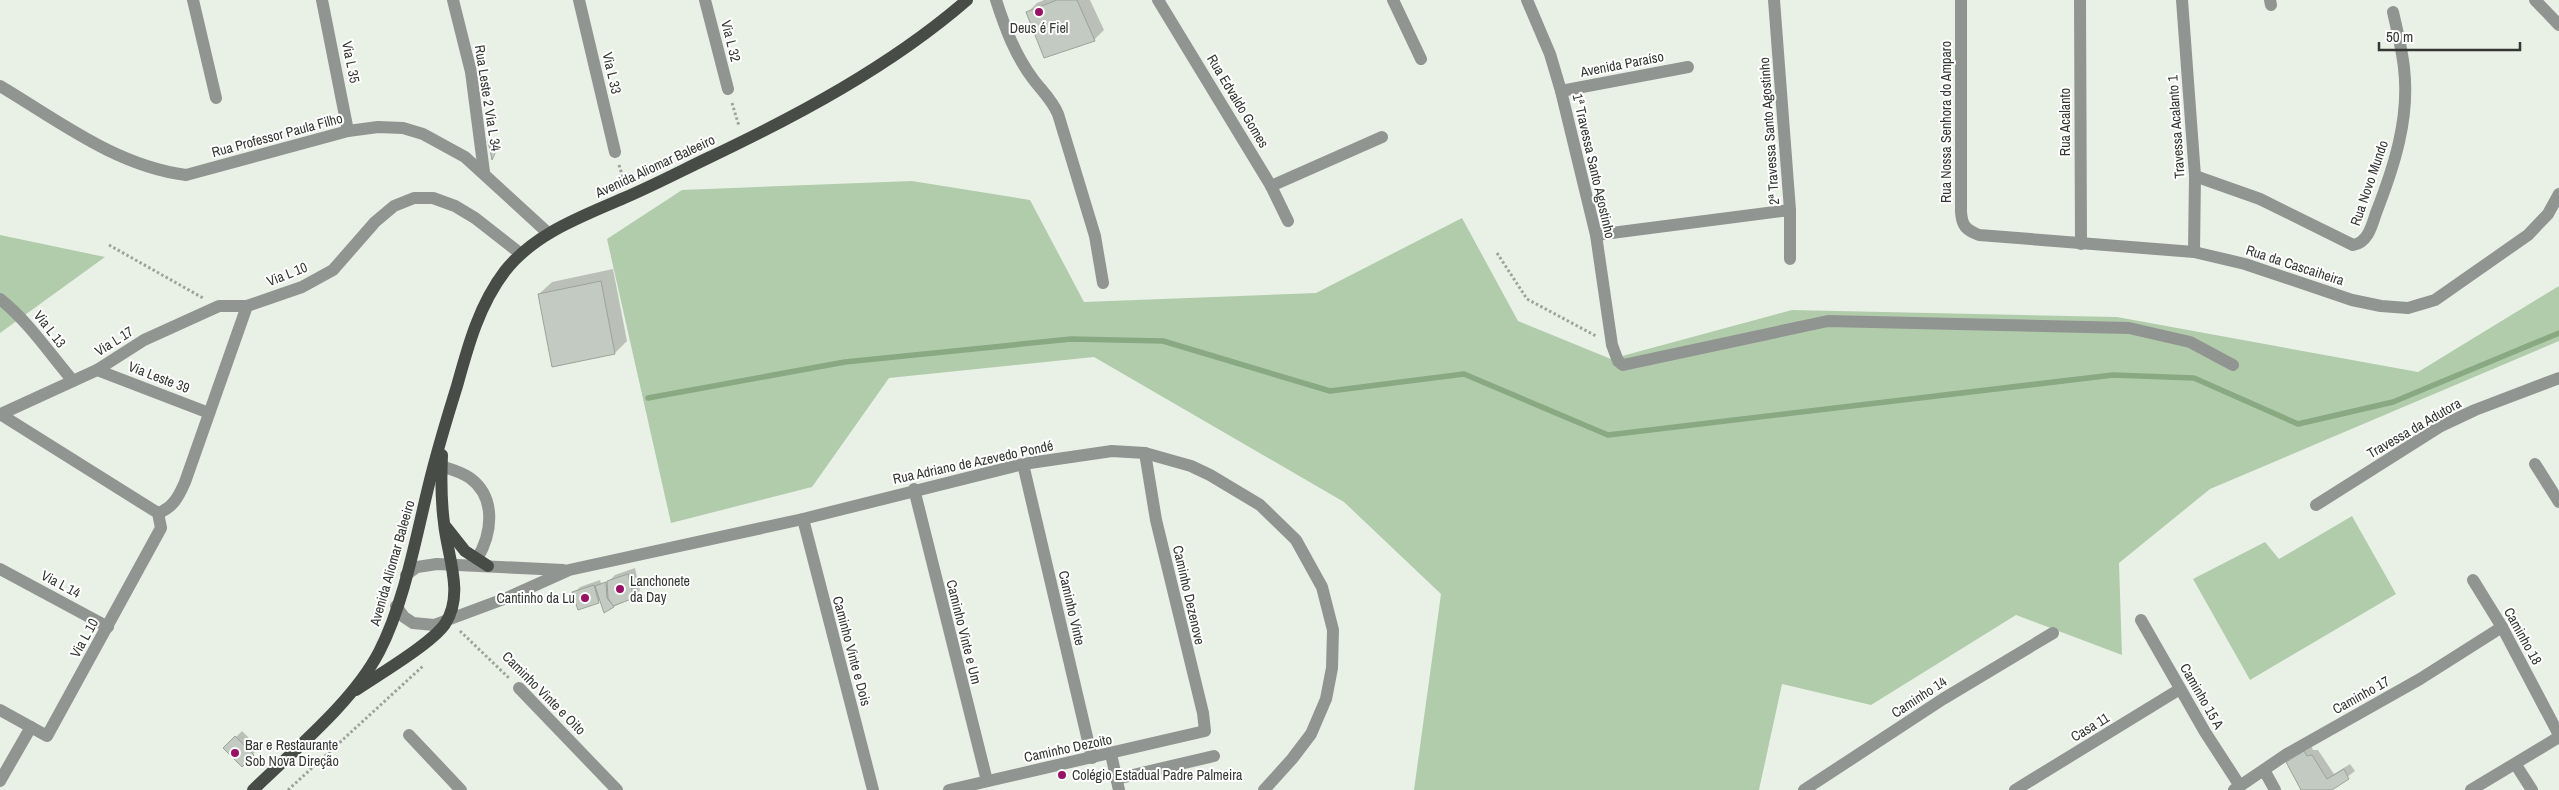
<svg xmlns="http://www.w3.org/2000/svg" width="2559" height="790" font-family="'Archivo Narrow',sans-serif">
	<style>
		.green { fill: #b1ccab }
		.shadow { fill: #0003 }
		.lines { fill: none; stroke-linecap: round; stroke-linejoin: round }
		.stream { stroke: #88a981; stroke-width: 5.5 }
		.building { fill: #c2cac1; stroke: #9ca39a }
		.path { stroke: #9da39b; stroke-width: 3; stroke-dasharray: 2.5 2.5; stroke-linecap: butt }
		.minor { stroke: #919591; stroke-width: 12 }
		.major { stroke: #474d46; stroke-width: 12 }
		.poi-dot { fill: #991164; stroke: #fff; stroke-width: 2 }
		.labels { text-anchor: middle; stroke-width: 4; stroke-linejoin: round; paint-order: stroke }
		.poi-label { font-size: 14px; fill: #333632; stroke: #fff; text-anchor: start }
		.street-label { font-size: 14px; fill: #333632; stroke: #fff }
	</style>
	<rect width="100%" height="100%" fill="#e9f1e7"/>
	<g class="green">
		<polygon points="912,181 1030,200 1084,302 1316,293 1462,218 1518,321 1611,359 1792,310 2117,317 2418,372 2559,286 2559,341 2210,489 2119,563 2122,655 2016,615 1871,705 1782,684 1759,790 1414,790 1441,594 1344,502 1094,357 889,378 812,487 671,523 607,239 682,190"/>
		<polygon points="0,235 105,257 0,333"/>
		<polygon points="2352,516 2396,594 2250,680 2193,579 2265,542 2279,559"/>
	</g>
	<g class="shadow">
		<polygon points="1044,0 1090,0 1104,30 1094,40 1028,12 1037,3"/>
		<polygon points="492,139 501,139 492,157 489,142"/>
		<polygon points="613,269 627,341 615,353 553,366 539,294 552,282"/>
		<polygon points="635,568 640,590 634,597 605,611 601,599 598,602 574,593 580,587 600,580 601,583 608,582 615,575"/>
		<polygon points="242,731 259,748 242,765 225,748"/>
		<polygon points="2311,745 2313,750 2318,750 2334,774 2350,764 2355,771 2330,790 2303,790 2287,762"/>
	</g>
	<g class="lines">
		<polyline class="stream" points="648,398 845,362 1071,339 1163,341 1330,391 1464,374 1608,435 2113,375 2194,378 2298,424 2393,402 2559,333"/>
	</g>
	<g class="building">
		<polygon points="1057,0 1077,0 1095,41 1044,58 1026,12"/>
		<polygon points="488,141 500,142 492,160"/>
		<polygon points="601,281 615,354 552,367 538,294"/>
		<polygon points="628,574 634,598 613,606 608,598 607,581"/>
		<polygon points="606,582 607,598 614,607 604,613 595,586"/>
		<polygon points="594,585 599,603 578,610 572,592"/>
		<polygon points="235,736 254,755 242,767 223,748"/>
		<polygon points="2304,751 2307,756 2312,755 2327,779 2344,769 2349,779 2332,790 2301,790 2286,762"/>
	</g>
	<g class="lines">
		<g class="path">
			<polyline points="732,103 739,126"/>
			<polyline points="619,165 624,181"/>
			<polyline points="109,245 203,298"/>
			<polyline points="1497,253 1527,299 1596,336"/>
			<polyline points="460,631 510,679"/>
			<polyline points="288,790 423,666"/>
		</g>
		<g class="minor">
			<polyline points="193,0 216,98"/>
			<polyline points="322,0 348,131"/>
			<polyline points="453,0 471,72 484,172"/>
			<polyline points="579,0 615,152"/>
			<polyline points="705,0 728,89"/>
			<path d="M996 0C1005 28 1015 55 1033 79 1042 91 1052 100 1058 114L1095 236 1103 283"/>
			<polyline points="1158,0 1271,186 1288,221"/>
			<polyline points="1393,0 1421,59"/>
			<polyline points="1527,0 1550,54 1561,91 1596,235 1612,345 1618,361 1623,365 1828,321 2129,328 2190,342 2233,365"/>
			<polyline points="1774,0 1790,210 1790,259"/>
			<path d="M1961 0V212C1962 226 1966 230 1979 235L2194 252 2245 264 2352 300 2381 306 2408 308 2435 300 2528 235 2548 214 2559 194"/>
			<polyline points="2080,0 2081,244"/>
			<polyline points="2182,0 2195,176 2194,252"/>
			<polyline points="2270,0 2271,5"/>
			<polyline points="2535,0 2559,25"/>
			<path d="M0 86C59 121 116 166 186 175L348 131 378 127 403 128 423 134 465 157 548 233"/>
			<polyline points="1561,91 1688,67"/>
			<path d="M2195 176 2260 199 2353 245C2368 243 2372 225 2376 213 2394 167 2410 118 2404 68 2402 49 2397 30 2393 12"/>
			<polyline points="1271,186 1382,137"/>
			<polyline points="1596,235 1790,210"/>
			<path d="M0 299C29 322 49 353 73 381"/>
			<polyline points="97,370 209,413"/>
			<polyline points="0,414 158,513 161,528 47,736 0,710"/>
			<polyline points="1,414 97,370 144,340 219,306 247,306 302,287 333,270 375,222 394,206 414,198 433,198 455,206 475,218 521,254"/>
			<polyline points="1023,464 1092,758"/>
			<polyline points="2535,464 2559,502"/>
			<path d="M441 466C451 469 462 472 470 478 497 498 492 534 477 559"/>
			<polyline points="914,489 987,781"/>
			<polyline points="2316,505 2441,426 2475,410 2559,378"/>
			<path d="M158 513C173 508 179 496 185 482L247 306"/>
			<polyline points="803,519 873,790"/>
			<polyline points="0,569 108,627"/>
			<polyline points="406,575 417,567 437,564 563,570"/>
			<polyline points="2473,580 2502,627 2559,735"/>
			<polyline points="396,606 404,617 413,623 434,625 509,597 569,570 803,519 1023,464 1112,451 1145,453 1191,466 1210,475 1260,505 1296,540 1322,587 1333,630 1332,668 1326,699 1311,734 1292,759 1264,790"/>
			<polyline points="2141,620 2205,732 2240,786"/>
			<polyline points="519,688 617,790"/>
			<polyline points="409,735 461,790"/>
			<polyline points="1111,754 1119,790"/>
			<polyline points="2516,765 2532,790"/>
			<polyline points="2264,770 2275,790"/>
			<polyline points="1116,779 1214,756"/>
			<polyline points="0,781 31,727"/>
			<polyline points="949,790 1205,731 1203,713 1156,520 1145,453"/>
			<polyline points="1804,790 1943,699 2053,633"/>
			<polyline points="2015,790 2180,689"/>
			<polyline points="2234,790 2287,754 2420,679 2502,627"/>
			<polyline points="2471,790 2559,737"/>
		</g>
		<g class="major">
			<polyline points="446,527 465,551 488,566"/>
			<path d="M356 690C378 675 431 644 445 624 465 594 447 555 444 523 441 501 441 477 442 455"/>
			<path d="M253 790C294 750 353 702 379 652 404 604 416 537 429 484 437 451 447 418 457 386 468 346 479 305 505 271 535 233 581 217 624 198 652 186 679 172 706 159 797 116 891 66 967 0"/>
		</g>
	</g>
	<g class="poi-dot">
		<circle cx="1039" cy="12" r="5"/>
		<circle cx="620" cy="589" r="5"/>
		<circle cx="585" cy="598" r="5"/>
		<circle cx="235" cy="753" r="5"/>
		<circle cx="1062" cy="775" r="5"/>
	</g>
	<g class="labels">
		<g class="poi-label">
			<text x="1039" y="33" text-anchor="middle">Deus é Fiel</text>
			<text x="630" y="586">Lanchonete<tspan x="630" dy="16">da Day</tspan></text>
			<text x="575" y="603" text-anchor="end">Cantinho da Lu</text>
			<text x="245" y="750">Bar e Restaurante<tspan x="245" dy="16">Sob Nova Direção</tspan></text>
			<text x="1072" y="780">Colégio Estadual Padre Palmeira</text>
		</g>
		<g class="street-label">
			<text transform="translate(731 41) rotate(76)" y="5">Via L 32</text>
			<text transform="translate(351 62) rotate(79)" y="5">Via L 35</text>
			<text transform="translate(1622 64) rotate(-11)" y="5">Avenida Paraíso</text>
			<text transform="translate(612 73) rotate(77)" y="5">Via L 33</text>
			<text transform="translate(488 98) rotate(81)" y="5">Rua Leste 2 Via L 34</text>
			<text transform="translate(1238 101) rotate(59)" y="5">Rua Edvaldo Gomes</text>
			<text transform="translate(1946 122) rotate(-90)" y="5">Rua Nossa Senhora do Amparo</text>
			<text transform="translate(2065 122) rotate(-90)" y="5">Rua Acalanto</text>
			<text transform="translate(2176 127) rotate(-94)" y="5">Travessa Acalanto 1</text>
			<text transform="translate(1769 131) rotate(-94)" y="5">2ª Travessa Santo Agostinho</text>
			<text transform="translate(277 135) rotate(-15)" y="5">Rua Professor Paula Filho</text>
			<text transform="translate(655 166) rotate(-25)" y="5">Avenida Aliomar Baleeiro</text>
			<text transform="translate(1594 166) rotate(77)" y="5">1ª Travessa Santo Agostinho</text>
			<text transform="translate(2369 183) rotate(-71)" y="5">Rua Novo Mundo</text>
			<text transform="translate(2295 265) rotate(18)" y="5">Rua da Cascaiheira</text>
			<text transform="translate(287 274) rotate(-22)" y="5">Via L 10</text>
			<text transform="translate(50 329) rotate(52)" y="5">Via L 13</text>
			<text transform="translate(114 341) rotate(-32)" y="5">Via L 17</text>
			<text transform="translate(159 377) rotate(21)" y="5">Via Leste 39</text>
			<text transform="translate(2414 428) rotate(-30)" y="5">Travessa da Adutora</text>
			<text transform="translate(973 462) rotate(-12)" y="5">Rua Adriano de Azevedo Pondé</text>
			<text transform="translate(392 563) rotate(-74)" y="5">Avenida Aliomar Baleeiro</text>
			<text transform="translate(61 584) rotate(28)" y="5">Via L 14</text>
			<text transform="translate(1189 595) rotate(77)" y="5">Caminho Dezenove</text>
			<text transform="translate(1072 608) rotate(77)" y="5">Caminho Vinte</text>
			<text transform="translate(964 632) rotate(76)" y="5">Caminho Vinte e Um</text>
			<text transform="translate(2523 636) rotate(61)" y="5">Caminho 18</text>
			<text transform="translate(84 638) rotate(-61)" y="5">Via L 10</text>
			<text transform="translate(852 651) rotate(75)" y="5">Caminho Vinte e Dois</text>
			<text transform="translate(544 693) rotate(45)" y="5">Caminho Vinte e Oito</text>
			<text transform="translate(2361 695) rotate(-29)" y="5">Caminho 17</text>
			<text transform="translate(2202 696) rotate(60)" y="5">Caminho 15 A</text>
			<text transform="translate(1919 697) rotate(-33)" y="5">Caminho 14</text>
			<text transform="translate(2090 727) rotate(-31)" y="5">Casa 11</text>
			<text transform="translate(1068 748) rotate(-12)" y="5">Caminho Dezoito</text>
		</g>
	</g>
	<path d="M2379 42v8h141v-8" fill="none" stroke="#333632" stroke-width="2.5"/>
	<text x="2386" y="42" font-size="15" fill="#333632" stroke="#ffffff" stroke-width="4" paint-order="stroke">50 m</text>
</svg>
